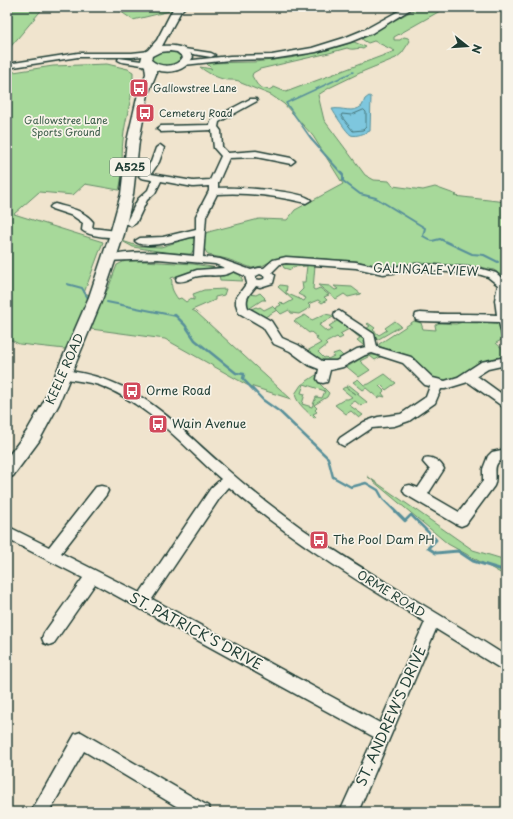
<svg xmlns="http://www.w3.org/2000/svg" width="513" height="819" font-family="'Playpen Sans',sans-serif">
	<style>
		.green { fill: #a7d99a; stroke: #638b67; fill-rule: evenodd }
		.water { fill: #7ec7de; stroke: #58909a }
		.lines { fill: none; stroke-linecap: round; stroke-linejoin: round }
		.shore { stroke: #457478; stroke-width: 1 }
		.stream-far3 { stroke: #58909a; stroke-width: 1.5 }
		.stream-far2 { stroke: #58909a; stroke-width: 2 }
		.stream-far1 { stroke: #58909a; stroke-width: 2.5 }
		.stream { stroke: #58909a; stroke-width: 3 }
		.minor-casing { stroke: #1f3d34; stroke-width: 3 }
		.major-casing { stroke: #1f3d34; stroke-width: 3 }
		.minor { fill: #f7f3e8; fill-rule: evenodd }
		.major { fill: #f7f3e8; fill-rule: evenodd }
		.labels { text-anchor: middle; stroke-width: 3.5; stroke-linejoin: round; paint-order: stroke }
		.far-poi-label { font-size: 10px; fill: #1f3d34; stroke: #f7f3e8; text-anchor: start }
		.far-park-label { font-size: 10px; fill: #3a5c48; stroke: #f7f3e8 }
		.shield { fill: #f7f3e8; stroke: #60746a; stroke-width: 1 }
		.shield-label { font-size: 11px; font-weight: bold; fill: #1f3d34 }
		.street-label { font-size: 12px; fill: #1f3d34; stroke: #f7f3e8 }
		.poi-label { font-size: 12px; fill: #1f3d34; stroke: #f7f3e8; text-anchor: start }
		.near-street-label { font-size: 14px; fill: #1f3d34; stroke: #f7f3e8 }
	</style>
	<rect width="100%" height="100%" fill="#f0e4ce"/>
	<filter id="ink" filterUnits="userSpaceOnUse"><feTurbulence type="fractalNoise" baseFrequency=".025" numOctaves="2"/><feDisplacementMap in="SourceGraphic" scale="8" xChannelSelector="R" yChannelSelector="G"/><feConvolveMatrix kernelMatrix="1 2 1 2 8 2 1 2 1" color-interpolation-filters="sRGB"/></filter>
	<g filter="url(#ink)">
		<g class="green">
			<polygon points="7,7 44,7 7,51"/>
			<polygon points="114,7 175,7 174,10 133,20"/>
			<path d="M419 7H438L437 8 440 11 394 37V40H400L404 37 408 38 410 41 402 53 396 58 364 71 329 88 318 95 324 120 365 175 374 180 389 181 393 186 423 190 435 187 457 195 454 196 506 202V280L502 276 494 270 480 267 413 263 385 267 356 261 296 257 275 259 262 266 252 268 227 259 208 255 204 248 195 247 191 254H176L133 247 122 241 138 246 161 247 212 231 259 219 287 220 295 210 343 184 313 136 284 104 271 95 241 83 239 81C234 79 228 81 223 79 215 77 206 72 200 67L212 69 206 63 254 62 290 58 324 51 354 42 366 47 363 49C357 47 353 51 347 48L329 53 260 69 253 73 252 76C258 86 257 87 269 90L274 87 286 92 395 51 374 41 368 43 363 40 362 38Z"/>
			<path d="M171 51 180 54 183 58C176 69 160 67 151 60L152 56 160 52Z"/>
			<path d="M107 64 128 69 133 72C134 95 125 117 123 140 121 157 124 174 119 190L85 184 73 195 39 192 14 214 103 242 84 293 96 297 74 350 19 344 7 338V73L53 66Z"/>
			<path d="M127 260 193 264 224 269 177 278 174 277 171 278C173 283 171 284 172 288 173 292 176 296 178 299L181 298 186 302 190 299 194 300V296L193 294 204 290 226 289 224 295 215 297V300L192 310 196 312 291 399 247 385 165 339 91 329 101 300 108 289 117 265Z"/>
			<polygon points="282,264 315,265 313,289 315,290 320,288 329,295 324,297 327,300 322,303 318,300 308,304 311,307 299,314 291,313 289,310 281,314 277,310 265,317 251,309 256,307 258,308 260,307 264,310 272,306 276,310 277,307 281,305 279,303 281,302 284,305 293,300 278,287 280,285 287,286 286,293 304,301 306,298 298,294 303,289 302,282 305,282 307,266 292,267 291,270 284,268"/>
			<polygon points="232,272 240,275 243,281 220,280 219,274"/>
			<polygon points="318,285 330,286 335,290 338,289 334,286 352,287 361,294 348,297 344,294 336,299"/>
			<path d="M260 293 265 298 264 299 266 300H262L250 308C245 303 246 299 250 294L256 295Z"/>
			<path d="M325 314 335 316 319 325 327 332 333 329 329 326 340 319 365 337 368 346H364L357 340 360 338 349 329 340 334 343 337 339 339 337 337 325 343 327 345 318 352 324 358 326 357 328 359 334 356 333 354 339 352 344 357C327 365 321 361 307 351L321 343 316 339 318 338 311 332 309 333 294 321 305 315 312 320Z"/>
			<polygon points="395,321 401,326 377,340 374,334 366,329 370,326 367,324 368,323 375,328 373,330 379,335 387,330 385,328"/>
			<path d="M414 321 421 323 423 329 436 330 435 325 439 323 456 324 466 321 496 323 499 325 500 331 505 338 496 343 506 352V357C497 358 487 359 479 364 472 368 466 374 458 378 432 390 428 368 411 358 402 352 389 351 379 346V344Z"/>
			<polygon points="373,355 382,356 375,360 370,356 360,361 370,370 359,377 347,367 365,356"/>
			<polygon points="385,374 396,383 386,390 381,385 379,386 384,391 382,393 385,397 381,396 378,398 366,388 363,390 353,382 358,379 364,385 369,384"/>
			<path d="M316 375 320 384 329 393 327 397 314 405 317 408 315 410 317 412 313 414 316 417 314 418C307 411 297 404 295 394L301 385ZM304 384 325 391 322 398 316 397 312 407 302 404 305 394 301 393Z"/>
			<polygon points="349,385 359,393 357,394 367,402 361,406 355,401 349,405 363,415 359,418 351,411 346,414 335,405 345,399 348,399 352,397 342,389 345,387 356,394 346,387"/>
			<polygon points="367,476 473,550 506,560 506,576 448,544"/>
		</g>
		<path class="water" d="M369 96 371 97 370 131C365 133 356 137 351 135 347 133 334 113 332 109 343 107 352 114 362 106L365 99Z"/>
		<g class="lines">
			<polygon class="shore" points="364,110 366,112 366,127 363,130 353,131 341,116 342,114 351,115"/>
			<polyline class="stream-far3" points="312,140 286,103 353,72"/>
			<g class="stream-far2">
				<polyline points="311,139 343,175 343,181 360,194 376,198 425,228 423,236 432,241 440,239 472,254 484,255 498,262"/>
				<polyline points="67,284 82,288 89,300"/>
				<polyline points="107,302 176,316"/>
			</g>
			<polyline class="stream-far1" points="175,315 185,325 195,340 236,373 244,374 243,379 263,400 280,412 328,458 333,477 351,487 366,483 378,490 383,499 405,521 411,515 435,539"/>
			<polyline class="stream" points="434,538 436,540 428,548 436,553 458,551 473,561 506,571"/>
			<g class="minor-casing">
				<g id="minor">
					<polygon points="406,7 414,7 372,33 350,42 316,52 272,59 230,60 184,65 180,63 184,61 230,56 272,55 312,48 344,38 366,29"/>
					<polygon points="178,48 211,53 215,55 211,57 181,52 178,52"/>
					<polygon points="150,51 153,51 153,55 132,57 78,57 7,68 7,64 78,53 132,53"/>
					<polygon points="119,58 149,62 153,64 149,66 122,62 118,60"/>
					<path d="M250 99H256L257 101 219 122 218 127 221 131 222 147 228 153 256 151 291 158 295 161 291 164 256 157 229 158 218 183V188C234 187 301 190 311 200L306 203C277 196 247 192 217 194L206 216 203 257 220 259 251 270 259 268H264L273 260 286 257 356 262 383 268 418 264 479 268 496 273 506 282V336L502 335 499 322C472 321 446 322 420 321L416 320 415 317 416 314 420 313C446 315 471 313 497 315L495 300 498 285 488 277 478 274 418 270 383 274 356 268 286 263 280 264 272 272 275 275 273 283 260 287 256 286C250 294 244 298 248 308L271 321 282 338 298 345 322 361H336L357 349 366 347 365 339 335 318 334 315 335 312 339 311 374 334 377 347 411 357 433 378 445 381 458 377 481 362 506 357V365L488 369 477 376 506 397V407L502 406 468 382 445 389H441L435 403 409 421 394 426 372 428 348 444 344 446 340 444 338 441 340 438 364 422 378 417 401 414 426 397 430 386 425 385 403 363 372 353 365 355 343 367 330 370 327 382 323 383 319 382 317 379 319 369 309 365 290 351 274 344 263 327 239 313 236 304V298L247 283 245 276 234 271C223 278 211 274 199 276 191 277 185 283 177 281L176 279 177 277 197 270 225 268 215 264 158 259 105 261 104 259 105 257C134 249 165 253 194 256L195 236C183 239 144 251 135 241L140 238 163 237 196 229V216L209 191V186L193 187 161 181 155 193 147 200 136 223 131 226 126 223 138 199 148 190 152 180 141 178 139 176 151 162 156 148 160 145 164 148 159 162 151 174 193 181 210 180 221 156 214 148 212 130 161 132 157 129 161 126 210 125 212 119ZM260 274 265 276 264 279 260 280 255 279 256 276Z"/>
					<path d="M55 204C69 208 84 210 93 222L92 228 117 231 122 234C116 240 88 236 82 230L83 223 73 216 52 209 50 207 52 205Z"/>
					<path d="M64 370C139 380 168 418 221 464 247 488 275 509 304 530 369 575 439 613 506 656V672L436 629 358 812H340L374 737 95 584 54 643 49 645 44 643 42 638 44 633 83 578 7 539V526L49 547 96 487 101 486 106 487 108 491 106 495 61 553 140 593 211 488 221 479C183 446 148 403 99 385 86 381 73 381 60 377L58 374 60 371ZM229 487C290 539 357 581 425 622L380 723 152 599 221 496Z"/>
					<path d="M506 449V459C489 462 499 475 494 486L466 524 461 526 456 524 405 494 403 490 405 486 410 485 418 488 430 470 423 462 425 458C432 456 441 462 444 469L428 494 459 512 483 481V469L488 456 492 452Z"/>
					<polygon points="81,732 208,806 211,812 186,812 84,751 49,812 31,812 75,734"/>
				</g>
			</g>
			<g class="major-casing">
				<path id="major" d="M174 7H185L181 11 162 46C174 45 186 46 193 57 185 71 171 74 156 70V74L148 94 139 141 133 194 124 234 103 297 59 404 39 441 13 476 7 478V458L27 431 43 403 89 297 110 234 121 194 127 141 138 94 146 74 145 66 141 61 143 53 148 50 157 40ZM170 51 177 52 183 57C177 68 160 68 151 60L152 56 160 52Z"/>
			</g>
			<use href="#minor" class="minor"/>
			<use href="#major" class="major"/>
		</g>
	</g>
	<defs>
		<g id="bus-square" transform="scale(1)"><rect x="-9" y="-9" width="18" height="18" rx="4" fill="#d1495b" stroke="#f7f3e8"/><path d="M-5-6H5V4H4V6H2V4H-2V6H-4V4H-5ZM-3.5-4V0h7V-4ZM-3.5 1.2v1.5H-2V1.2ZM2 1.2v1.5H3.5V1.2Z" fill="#fff"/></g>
	</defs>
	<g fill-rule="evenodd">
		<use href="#bus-square" x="139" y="88"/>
		<use href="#bus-square" x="145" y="113"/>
		<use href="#bus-square" x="132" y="391"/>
		<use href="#bus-square" x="158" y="424"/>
		<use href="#bus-square" x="319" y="540"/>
	</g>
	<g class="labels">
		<g class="far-poi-label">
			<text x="153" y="92">Gallowstree Lane</text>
			<text x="159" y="117">Cemetery Road</text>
		</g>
		<g class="far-park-label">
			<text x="66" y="124">Gallowstree Lane<tspan x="66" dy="12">Sports Ground</tspan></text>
		</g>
		<rect class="shield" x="110" y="158" width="40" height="18" rx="3"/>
		<g class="shield-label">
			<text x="130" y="171">A525</text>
		</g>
		<g class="street-label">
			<text transform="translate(426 270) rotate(2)" y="4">GALINGALE VIEW</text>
			<text transform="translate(65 369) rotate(-66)" y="4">KEELE ROAD</text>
			<text transform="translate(391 594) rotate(32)" y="4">ORME ROAD</text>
		</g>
		<g class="poi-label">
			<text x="146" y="395">Orme Road</text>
			<text x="172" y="428">Wain Avenue</text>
			<text x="333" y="544">The Pool Dam PH</text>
		</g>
		<g class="near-street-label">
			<text transform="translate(196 631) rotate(28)" y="5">ST. PATRICK'S DRIVE</text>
			<text transform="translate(391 716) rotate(-66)" y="5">ST. ANDREW'S DRIVE</text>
		</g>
	</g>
	<rect width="513" height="819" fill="none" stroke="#f7f3e8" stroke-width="24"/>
	<rect x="12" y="12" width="489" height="795" fill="none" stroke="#1f3d34" stroke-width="1.5" filter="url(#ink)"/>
	<g transform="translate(467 46) rotate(107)" stroke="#f7f3e8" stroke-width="3" paint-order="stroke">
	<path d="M0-3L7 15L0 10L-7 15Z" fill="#1f3d34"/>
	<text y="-6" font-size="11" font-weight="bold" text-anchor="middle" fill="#1f3d34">N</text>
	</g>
</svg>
